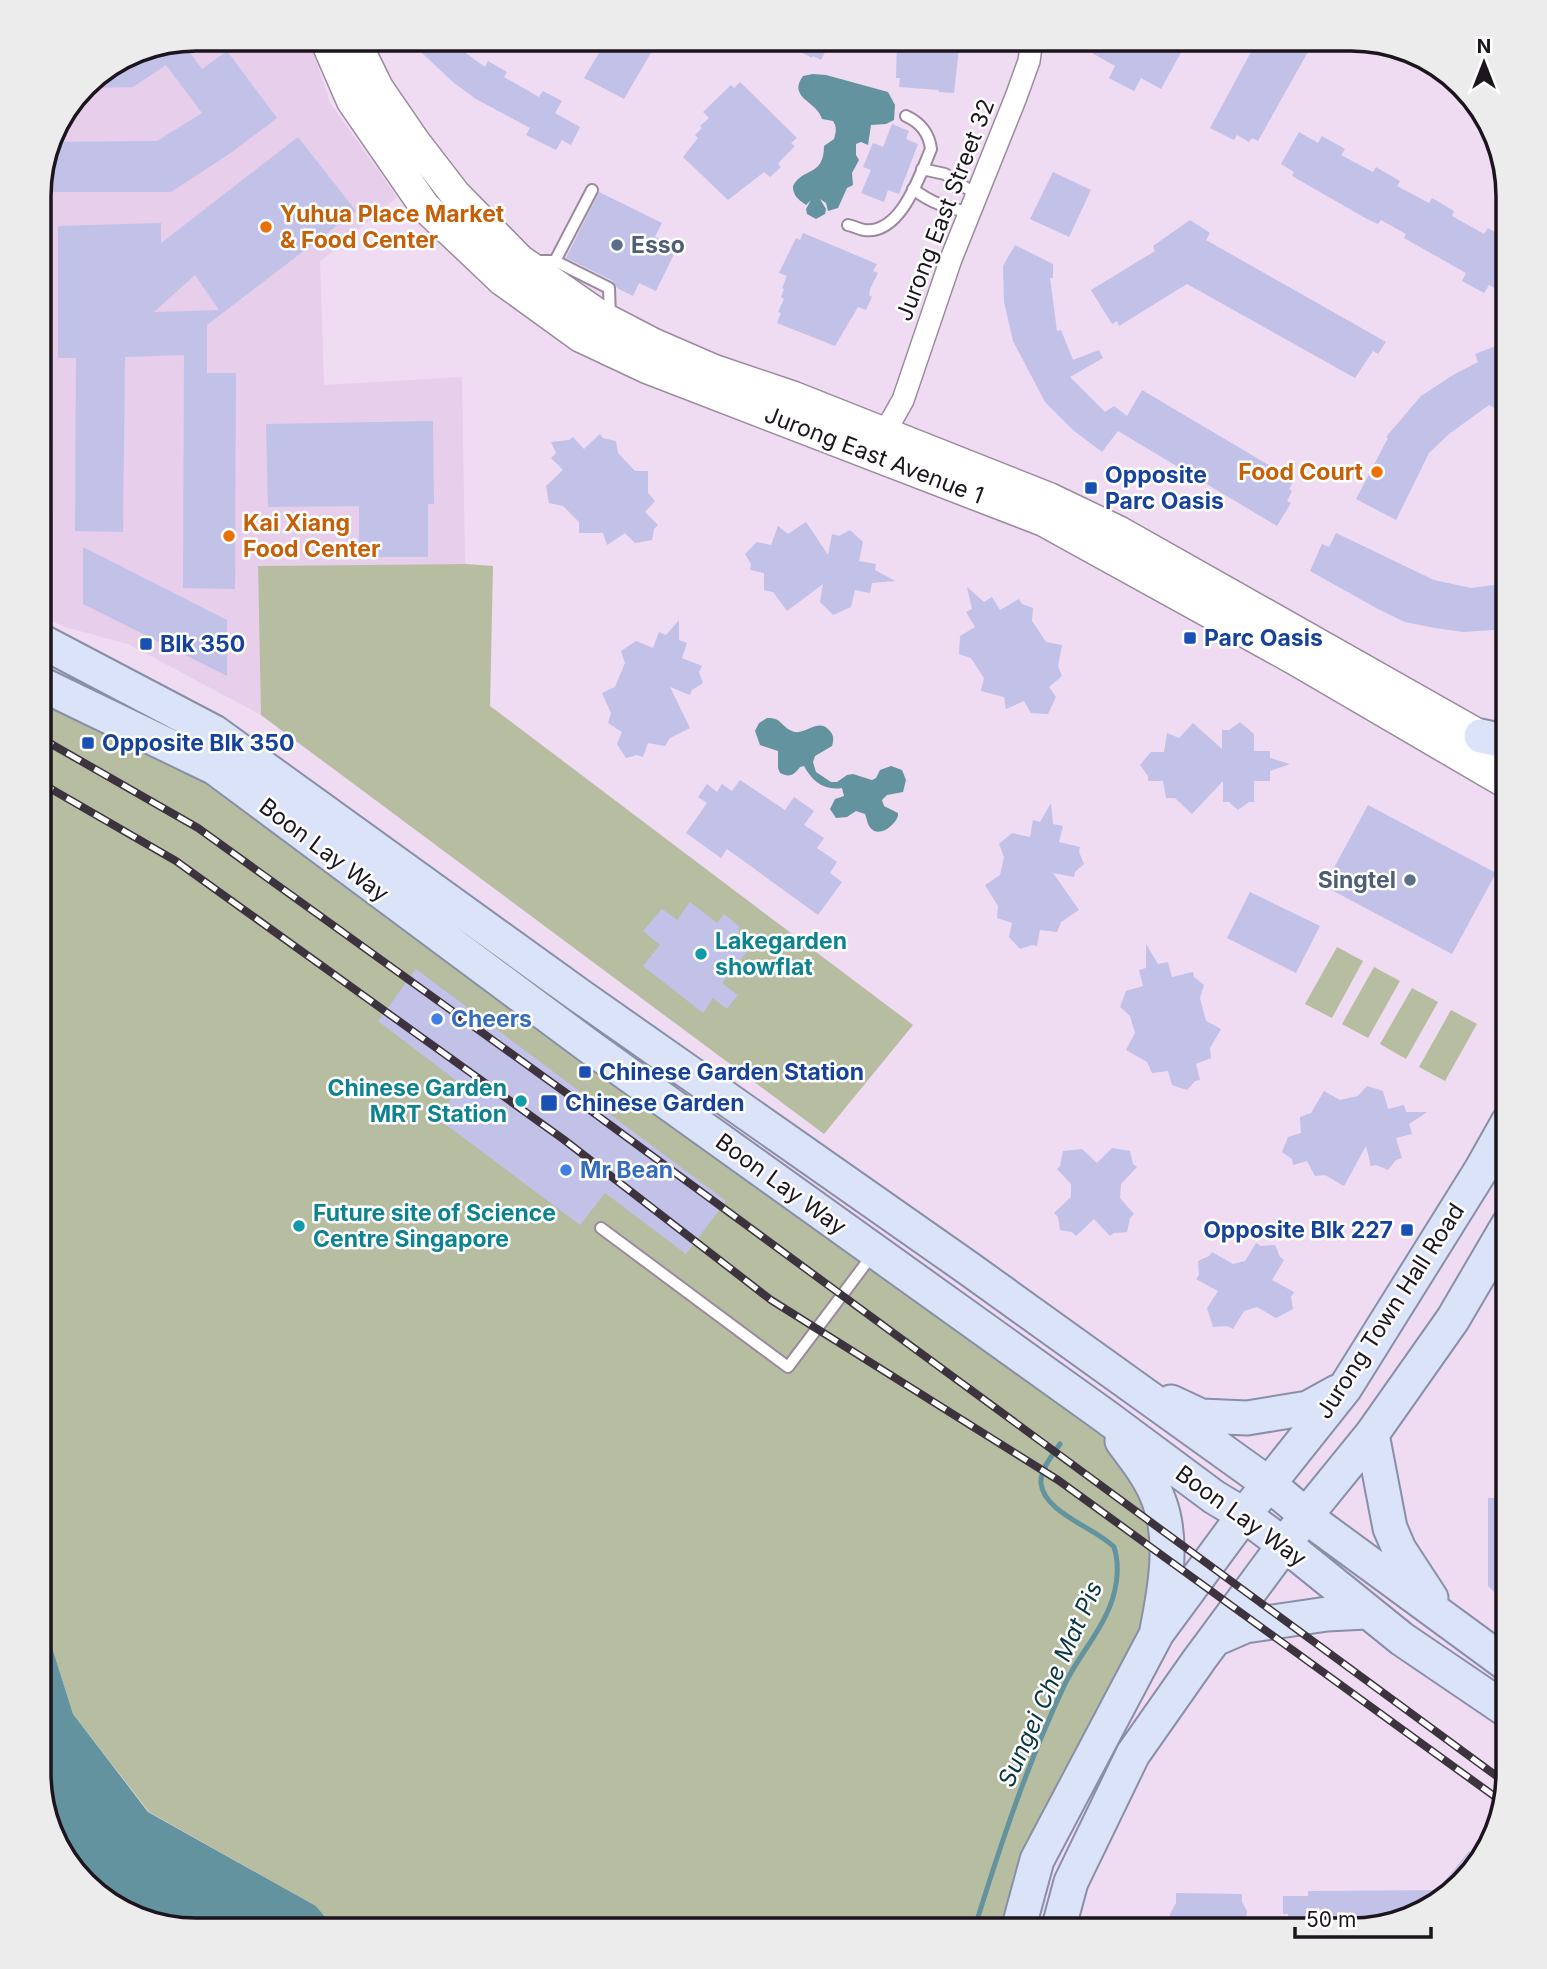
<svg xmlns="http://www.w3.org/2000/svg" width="1547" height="1969" font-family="Inter,sans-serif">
<rect width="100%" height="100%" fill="#efdbf2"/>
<path fill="#e7ceea" d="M195,39H309L330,103L397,197L320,262L324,385L462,377L465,564L258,566L261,715L128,644L65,627L39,615V185L54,126L92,78L136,50Z"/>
<path fill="#b6bda0" d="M465,564L493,566L490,706L913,1025L824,1134L261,715L258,566Z
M39,683L215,768L1105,1416L1149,1478L1162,1605L1018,1930H336L316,1906L149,1812L73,1714L39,1606Z
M1337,947L1363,961L1332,1018L1305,1004Z
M1374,967L1400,981L1368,1038L1342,1024Z
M1412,988L1438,1002L1406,1059L1380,1044Z
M1451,1010L1477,1024L1445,1081L1419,1067Z"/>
<path fill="#63939e" d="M813,74L826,75L888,92L895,105L894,120L886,124L871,125L868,145L861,142L856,144V155L859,160L852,173L853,185L847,188L838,208L828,211L826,203L820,199L826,209L825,214L816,219L807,214L806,209L811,200L806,205C798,199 793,196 793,186C803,167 824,177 824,146L834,139C836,132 837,127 833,121L822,119C817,101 787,98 803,76Z
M767,718C783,718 780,726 792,731C804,737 818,717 829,730C834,735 834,739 832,746L815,756L813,762L816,772L831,782H837L847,775L853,774L872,780L876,778L880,770L891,766L902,770L906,780L903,792L887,795L882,800L884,806L898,813V816C895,825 878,840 869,826C867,823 867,818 865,814L856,811L847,817L836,818L830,809L835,799L844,796L842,788C824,791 812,781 804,766L800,767C794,775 790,778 780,773L778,768V751L760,745L755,731L759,723Z
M39,1606L73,1714L148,1812L316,1906L336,1930H195L117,1910L83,1877L56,1831L39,1774Z"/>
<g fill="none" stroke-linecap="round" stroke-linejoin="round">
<path stroke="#63939e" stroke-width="5" d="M974,1930C1000,1846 1027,1764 1065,1684C1076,1660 1095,1639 1106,1615C1116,1595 1121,1569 1114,1547C1094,1527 1044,1513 1041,1483C1040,1470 1053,1454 1060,1444"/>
</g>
<path fill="#c2c1e8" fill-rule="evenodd" d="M413,39H453L463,51L485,67L488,61L507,72L504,77L539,97L543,91L562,101L555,113L580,127L571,145L562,140L556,150L526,135L530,128L476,99L454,83L422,53Z
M629,39H659L624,99L584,78L605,43L611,47L613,43L623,49Z
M776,39H832L821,60L813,56L812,58Z
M897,39H960L954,93L939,92V90L899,87L900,78H896Z
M1100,39H1168L1184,47L1161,89L1141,78L1134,91L1109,78L1115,66L1092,53Z
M1258,39H1321L1309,50L1258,141L1252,138L1249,142L1237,135L1234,140L1210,128Z
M182,41L202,69L227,51L277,118L232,152L171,192H39L50,142L157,141L202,113L166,65L133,87L84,88L92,78L136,50Z
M740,82L797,138L791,143L795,146L782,159L778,164L781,167L770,177L764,172L728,200L683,157L698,138L695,135L702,128L700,126L709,118L703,112L731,85L734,88Z
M892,124L909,131L906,139L918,144L899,194L888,190L884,202L861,193L871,170L863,167L873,143L883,147Z
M1299,132L1318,143L1322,136L1345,149L1341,155L1373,172L1376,167L1400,181L1397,186L1429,203L1432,198L1454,211L1452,216L1484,234L1488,228L1508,240V296L1489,285L1484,293L1462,281L1466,273L1404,238L1406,234L1381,220L1378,224L1367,219L1292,176L1294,172L1281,164Z
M298,137L356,211L207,325V373H236L235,589L183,588L184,355L125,357L123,532L75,531L76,358H58V226L161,223V243ZM195,275L219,310L154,312Z
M1053,172L1091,190L1069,237L1030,219Z
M599,192L662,223L655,237L677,248L656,291L639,283L633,296L617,288L613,281L566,258Z
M1190,220L1210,233L1206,240L1386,342L1378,354L1373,351L1355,378L1187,284L1119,326L1117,321L1112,324L1091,290L1155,251L1153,246Z
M803,233L877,264L873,271L878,273L870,289L869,295L872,297L866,310L858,307L835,346L777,323L781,313L778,312L784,299L781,297L784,289L782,288L787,276L779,273L796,238L800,240Z
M1015,245L1053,264V278H1050L1057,331L1061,330L1073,360L1099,350L1103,358L1070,377L1105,412L1114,406L1127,416L1142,390L1294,480L1289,489L1292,491L1287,501L1291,503L1277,526L1118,431L1102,452L1073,430L1045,402L1013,341L1004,302L1003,266Z
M1501,344L1508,348V415L1489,405L1449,434L1429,453L1396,520L1356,499L1388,438L1386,437L1421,396L1453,375L1478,362L1475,354Z
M433,421L434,504H428V557H359V506L268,507L266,424Z
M600,434L603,438L616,441L618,453L635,471H648V493L655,501L645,512L658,525L654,529L652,540L635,543L625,533L607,545L603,533H579V522L563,506L549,503L546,486L563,470L551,458L556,453L551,442L569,440L573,437L584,449Z
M806,522L828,555L832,534L839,536L850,530L863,542L859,561L876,564L875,570L895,581L872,583L870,593L855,590L851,607L833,615L820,602L823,584L787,611L773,592L764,590V573L750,570L751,564L745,554L757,542L771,545L778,526L788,534Z
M1336,533L1434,580L1471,588L1508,583V629L1463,632L1435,628L1405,622L1378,609L1310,571L1322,544L1329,547Z
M83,547L227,620V676L83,604Z
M967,587L984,602L992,597L1000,610L1019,599L1022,604L1033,608L1032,621L1046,642L1062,645L1058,666L1062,676L1049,687L1056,697L1048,714L1031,713L1024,701L1006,709L1004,697L981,691L984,678L971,658L959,654L960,636L975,627L966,612L972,609Z
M679,620V640L687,643L682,658L702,666L699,672L703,683L692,690L690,695L670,687L690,728L670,738L665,746L648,743L643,757L637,755L626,758L617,744L622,732L608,723L611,713L602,693L615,687L625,663L621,651L636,641L653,648L659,632L666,635Z
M1240,722L1254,734V751H1270V758L1290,764L1270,771V781H1254V802H1249L1238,810L1229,802H1223V781L1192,814L1175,798H1166L1163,781H1148V776L1140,765L1151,752H1164L1167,733L1179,738L1193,723L1222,749V730H1229Z
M740,780L785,810L794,797L814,811L804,825L824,838L817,848L837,862L830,873L842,882L818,915L727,849L721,858L686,833L707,803L698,797L707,784L717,792L722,784L732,791Z
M1051,803L1053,824L1063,826L1059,842L1080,847L1079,852L1084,864L1075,872L1074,877L1053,873L1079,910L1061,922L1057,932L1040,930L1037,946L1032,945L1020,949L1009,937L1012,923L997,918L998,906L985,885L1000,875L1004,857L999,844L1012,833L1030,837L1033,820L1040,822Z
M1368,805L1496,873L1452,954L1324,886Z
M1250,892L1320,926L1296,973L1227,938Z
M690,902L717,923L724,914L739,926V934L749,941L743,948L747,952L722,983L738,995L727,1009L713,998L703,1013L643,966L660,945L643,931L662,909L677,920Z
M1146,944L1158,964L1168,962L1172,977L1193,972L1194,977L1204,985L1200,998L1206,1021L1221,1029L1210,1048L1211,1058L1196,1064L1200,1080L1195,1081L1187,1090L1172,1085L1168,1071L1152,1073L1147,1062L1126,1050L1135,1033L1130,1016L1120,1007L1126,991L1143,986L1139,970L1146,968Z
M416,969L726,1201L686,1254L605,1193L580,1225L437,1118L462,1085L378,1021Z
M1367,1086L1383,1091L1388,1109L1404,1105L1406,1112H1427L1409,1124L1412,1134L1396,1138L1402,1158L1396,1160L1388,1170L1376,1165L1371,1166L1366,1146L1344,1186L1325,1175L1315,1176L1307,1161L1293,1165L1292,1159L1282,1152L1288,1137L1301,1133L1300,1117L1311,1113L1324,1091L1340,1100L1358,1096Z
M1112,1148L1130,1151L1133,1164L1137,1167L1121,1184L1120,1198L1134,1214L1130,1218L1127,1232L1114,1233L1110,1236L1094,1219L1076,1236L1072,1232L1060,1230L1058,1217L1054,1213L1071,1197V1184L1057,1169L1060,1166L1063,1151L1082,1149L1097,1163Z
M1256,1243L1261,1246L1275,1245L1280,1257L1284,1260L1272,1280L1294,1292L1291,1297L1293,1309L1276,1318L1257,1307L1244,1311L1233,1329L1227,1326L1213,1327L1207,1308L1218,1291L1196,1279L1199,1275L1198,1261L1209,1256L1212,1252L1233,1264L1245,1261Z
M1488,1498H1505V1507H1508V1606L1488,1586Z
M1469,1851L1480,1860L1438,1904L1352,1930H1294V1926H1288V1914H1283V1896H1308V1891L1446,1890L1441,1886Z
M1176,1893L1242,1894V1902L1247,1911L1246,1920L1241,1925H1223V1930H1195V1925H1171L1170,1914L1176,1903Z"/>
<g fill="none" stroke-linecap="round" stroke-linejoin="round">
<defs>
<path id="lane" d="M922,169L945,174L977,195
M913,189C931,203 947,208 969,212
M848,225C853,226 859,229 864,230C901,235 920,175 931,149C929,133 921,123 906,116
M536,261H555L609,288L610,318
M555,261L592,190
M601,1228L788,1367L873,1254"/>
<path id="street" d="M881,446L885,432L903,400L951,259L1016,97L1029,61L1032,39"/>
<path id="secondary" d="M325,39L352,101L425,207L502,280L581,337L647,368L1044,521L1294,659L1508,784
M354,39L378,88L415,142L455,194L520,260L602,317L654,344L714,370L794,397L1049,498L1120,532L1502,748"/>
<path id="primary" d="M39,640L214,732L580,996L968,1268L1269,1484L1320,1527L1508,1665
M39,683L215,768L590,1047L1105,1416L1214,1497L1244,1515L1298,1555L1402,1639L1508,1711
M1481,736L1508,742
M1171,1402L1201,1416L1247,1418L1308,1408L1337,1392
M1372,1434L1390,1528L1399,1549L1431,1598
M1122,1441C1136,1460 1151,1478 1159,1501C1174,1540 1165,1590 1157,1630
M1215,1639L1245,1626L1327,1614L1366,1612
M1018,1930L1037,1860L1157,1633L1244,1515L1345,1388L1481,1170L1508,1122
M1058,1930L1071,1882L1133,1754L1199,1660L1307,1514L1372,1434L1453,1319L1508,1225"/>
</defs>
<use href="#lane" stroke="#9b899e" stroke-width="14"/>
<use href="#street" stroke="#9b899e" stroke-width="24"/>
<use href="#secondary" stroke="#9b899e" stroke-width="33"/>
<use href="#primary" stroke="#888fa7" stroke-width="37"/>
<use href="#lane" stroke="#fff" stroke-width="10"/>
<use href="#street" stroke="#fff" stroke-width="21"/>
<use href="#secondary" stroke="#fff" stroke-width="30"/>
<use href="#primary" stroke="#dae3f7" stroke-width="33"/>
<defs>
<path id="rail" d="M39,737L198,828L587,1108L1506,1783
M39,782L176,861L563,1139L771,1300L1058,1480L1501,1801"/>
</defs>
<use href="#rail" stroke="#3c333e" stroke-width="8"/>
<use href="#rail" stroke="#fff" stroke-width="5" stroke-dasharray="16" stroke-linecap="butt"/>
</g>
<g fill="#e8710a" stroke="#fff" stroke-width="2.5">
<circle cx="266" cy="227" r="7"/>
<circle cx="1377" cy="472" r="7"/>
<circle cx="229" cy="536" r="7"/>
</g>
<g fill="#5c6f8a" stroke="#fff" stroke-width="2.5">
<circle cx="617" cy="245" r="7"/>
<circle cx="1410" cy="880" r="7"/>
</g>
<g fill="#1a4fb4" stroke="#fff" stroke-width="2.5">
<rect x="1084" y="481" width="14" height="14" rx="3.5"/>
<rect x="1183" y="631" width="14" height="14" rx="3.5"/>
<rect x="139" y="637" width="14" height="14" rx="3.5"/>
<rect x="81" y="736" width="14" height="14" rx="3.5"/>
<rect x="578" y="1065" width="14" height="14" rx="3.5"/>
<rect x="540" y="1094" width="18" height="18" rx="3.5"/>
<rect x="1400" y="1223" width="14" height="14" rx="3.5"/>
</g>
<g fill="#0f9aa8" stroke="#fff" stroke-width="2.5">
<circle cx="701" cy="954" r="7"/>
<circle cx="521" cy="1101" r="7"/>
<circle cx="299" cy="1226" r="7"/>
</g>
<g fill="#3f7fe0" stroke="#fff" stroke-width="2.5">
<circle cx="437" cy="1019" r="7"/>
<circle cx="566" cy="1170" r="7"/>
</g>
<g text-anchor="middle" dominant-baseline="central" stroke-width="5" stroke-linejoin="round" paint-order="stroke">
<g font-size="23" fill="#1c151d" stroke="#fff">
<text transform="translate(945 210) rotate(-69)">Jurong East Street 32</text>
<text transform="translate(874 455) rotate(21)">Jurong East Avenue 1</text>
<text transform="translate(324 850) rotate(37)">Boon Lay Way</text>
<text transform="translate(781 1184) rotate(36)">Boon Lay Way</text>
<text transform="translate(1390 1311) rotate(-57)">Jurong Town Hall Road</text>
<text transform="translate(1241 1516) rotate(36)">Boon Lay Way</text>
</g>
<g font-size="23" font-weight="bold" fill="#c56008" stroke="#fff" text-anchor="start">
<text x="280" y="214">Yuhua Place Market<tspan x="280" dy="26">&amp; Food Center</tspan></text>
<text x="1363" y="472" text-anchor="end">Food Court</text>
<text x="243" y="523">Kai Xiang<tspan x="243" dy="26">Food Center</tspan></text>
</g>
<g font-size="23" font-weight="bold" fill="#4e5e75" stroke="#fff" text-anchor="start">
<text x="631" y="245">Esso</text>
<text x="1396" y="880" text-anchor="end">Singtel</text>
</g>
<g font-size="23" font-weight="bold" fill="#164399" stroke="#fff" text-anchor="start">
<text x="1105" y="475">Opposite<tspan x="1105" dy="26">Parc Oasis</tspan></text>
<text x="1204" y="638">Parc Oasis</text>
<text x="160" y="644">Blk 350</text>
<text x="102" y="743">Opposite Blk 350</text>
<text x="599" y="1072">Chinese Garden Station</text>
<text x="565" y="1103">Chinese Garden</text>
<text x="1393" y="1230" text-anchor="end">Opposite Blk 227</text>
</g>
<g font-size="23" font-weight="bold" fill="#0d838f" stroke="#fff" text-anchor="start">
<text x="715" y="941">Lakegarden<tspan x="715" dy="26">showflat</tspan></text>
<text x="507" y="1088" text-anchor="end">Chinese Garden<tspan x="507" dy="26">MRT Station</tspan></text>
<text x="313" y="1213">Future site of Science<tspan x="313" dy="26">Centre Singapore</tspan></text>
</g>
<g font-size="23" font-weight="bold" fill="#366cbe" stroke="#fff" text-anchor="start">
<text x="451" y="1019">Cheers</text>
<text x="580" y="1170">Mr Bean</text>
</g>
<g font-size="24" font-style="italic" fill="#073740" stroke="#fff">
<text transform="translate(1050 1684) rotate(-66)">Sungei Che Mat Pis</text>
</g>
</g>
<path d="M0 0H1547V1969H0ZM196 51H1351A145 145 0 0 1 1496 196V1773A145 145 0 0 1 1351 1918H196A145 145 0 0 1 51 1773V196A145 145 0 0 1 196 51Z" fill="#edeced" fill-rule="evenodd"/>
<path fill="none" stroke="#1c151d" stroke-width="3.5" d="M196 51H1351A145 145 0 0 1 1496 196V1773A145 145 0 0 1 1351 1918H196A145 145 0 0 1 51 1773V196A145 145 0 0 1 196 51Z"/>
<g transform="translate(1484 63)" stroke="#ffffff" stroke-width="5" paint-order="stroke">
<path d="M0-5L12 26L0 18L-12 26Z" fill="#1c151d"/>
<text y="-10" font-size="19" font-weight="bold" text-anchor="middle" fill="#1c151d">N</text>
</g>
<path d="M1295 1927v10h136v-10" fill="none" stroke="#1c151d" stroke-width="3.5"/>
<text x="1306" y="1927" font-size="21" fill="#1c151d" stroke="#ffffff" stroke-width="5" paint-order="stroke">50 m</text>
</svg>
